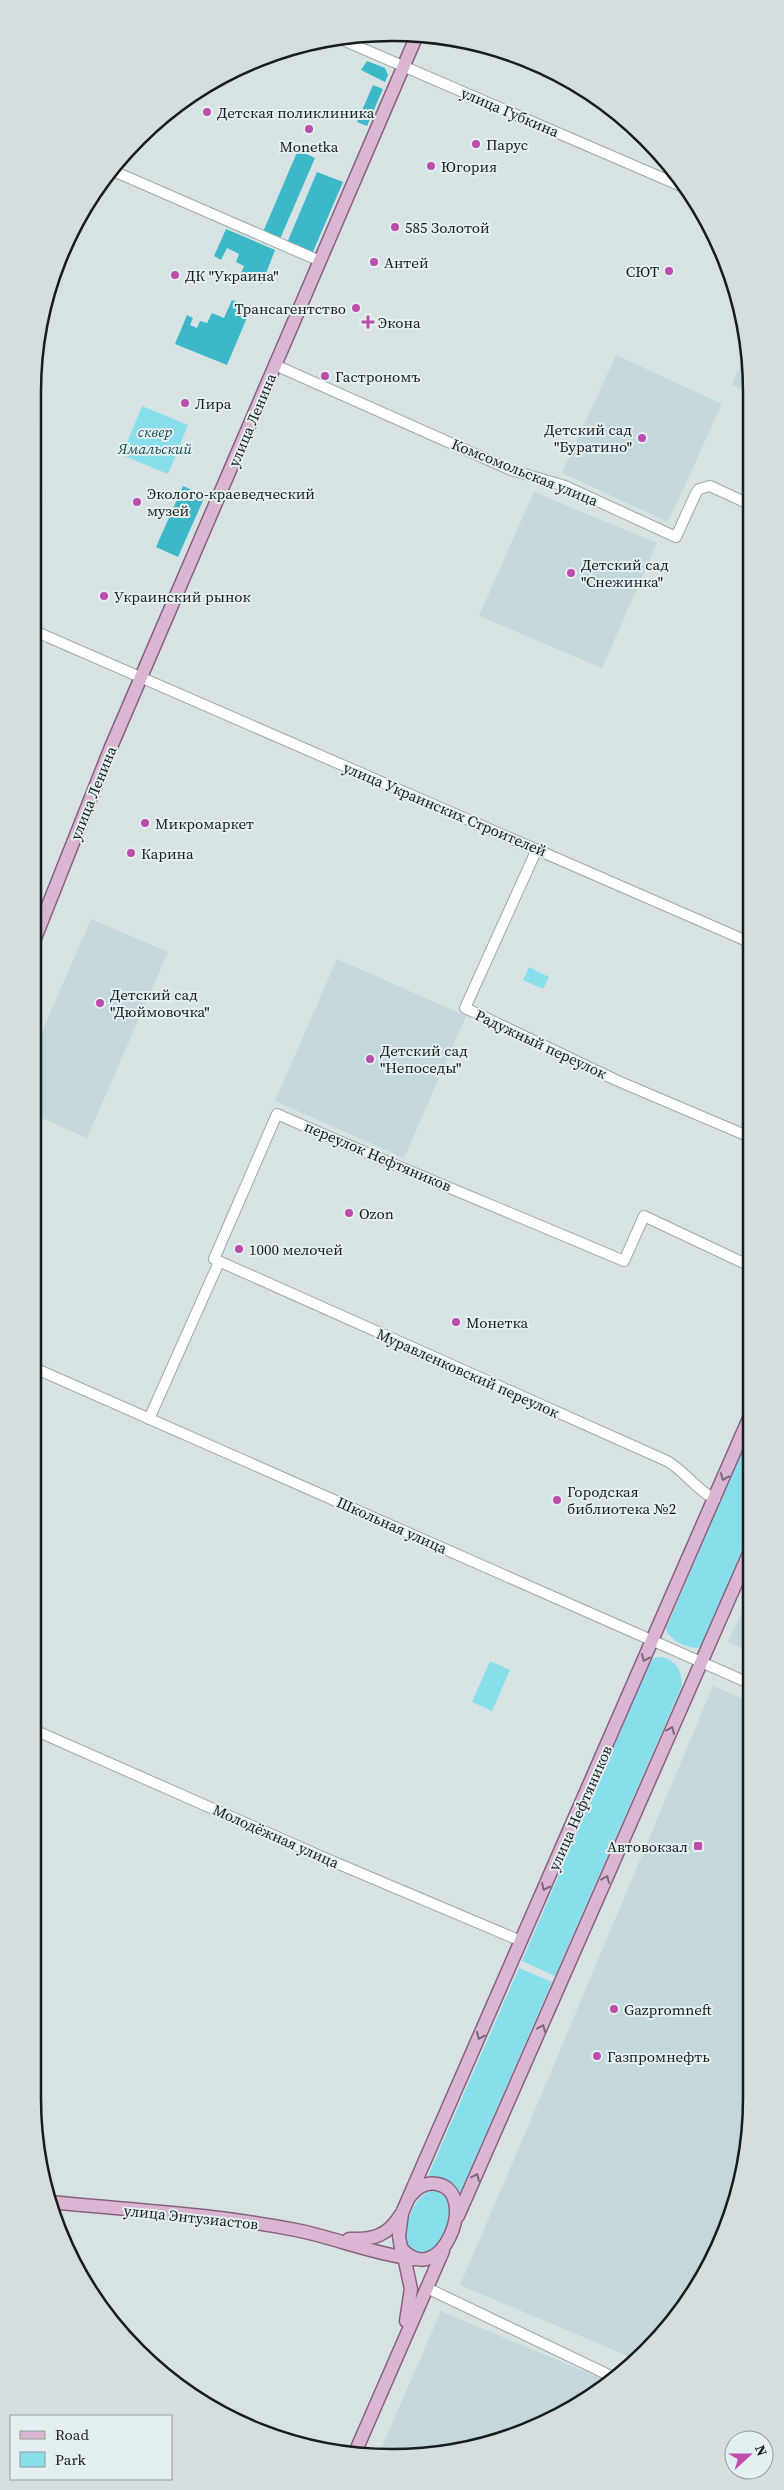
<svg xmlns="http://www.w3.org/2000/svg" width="784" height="2490" font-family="'Source Serif 4',serif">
<rect width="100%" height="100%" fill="#d7e2e3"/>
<path fill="#c4d8db" d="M748,345V392L732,385Z
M616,355L722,404L668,522L562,473Z
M534,492L657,543L602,668L479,616Z
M91,919L168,952L87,1138L33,1114L32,1055Z
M337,959L466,1016L404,1158L275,1101Z
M751,1592V1652L728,1642Z
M713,1686L751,1702V2098L745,2168L724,2235L691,2297L646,2352L637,2360L460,2285L527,2129Z
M441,2311L609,2382L592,2397L485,2445L416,2457L378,2456Z"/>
<path fill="#88dfeb" d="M142,406L188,425L168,474L122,455Z
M529,967L549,977L543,989L523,980Z
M750,1432V1534L701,1645L698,1648C688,1648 668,1640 666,1629Z
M656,1657C674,1657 682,1668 682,1686L555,1976L522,1961L651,1660Z
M490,1661L510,1670L492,1711L472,1702Z
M519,1968L552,1982L460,2193C453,2181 441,2175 427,2178Z
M433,2190L448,2198L453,2213L440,2243L424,2255C420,2253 413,2252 410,2249C396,2236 415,2193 433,2190Z"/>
<path fill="#3cb8c8" d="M367,61L385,68L388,75L385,82L361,70Z
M373,85L383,89L367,126L357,122Z
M298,150L315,158L280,239L263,232Z
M317,172L343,182L312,254L287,243Z
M226,229L275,250L262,284L240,275L244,266L236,262L239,254L227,248L221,260L214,256Z
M232,300L251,308L227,365L175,344L187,315L193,318L190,325L197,328L200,321L207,323L212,313L224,318Z
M183,486L205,496L178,557L156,547Z"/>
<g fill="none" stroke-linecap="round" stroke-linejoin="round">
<defs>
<path id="minor" d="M338,38L681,186
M111,170L320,261
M275,365L511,470L565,486L676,537L696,493L699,489L710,486L749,504
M32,630L749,942
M537,849L465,1008L618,1081L750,1137
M32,1367L751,1684
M149,1419L219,1262
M715,1499C696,1490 685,1471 667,1461L214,1259L277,1114C392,1165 509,1212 624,1261L644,1216L750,1266
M32,1729L327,1859L521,1941
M427,2288L615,2378"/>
<path id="major" d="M32,946L111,747L417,35
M408,2199C415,2190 424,2181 437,2184C481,2192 440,2293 401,2248L399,2236L402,2213L750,1416
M50,2202C131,2210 215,2214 296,2230C336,2238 373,2254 414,2259
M458,2216L751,1549
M349,2239C373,2240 388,2236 401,2214
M403,2252L411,2289L406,2321
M354,2455L443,2251"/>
</defs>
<use href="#minor" stroke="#9fa9ab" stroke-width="12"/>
<use href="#major" stroke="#876180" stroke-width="15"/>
<use href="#minor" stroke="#fff" stroke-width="10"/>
<use href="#major" stroke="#dbb6d3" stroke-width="12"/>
</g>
<defs><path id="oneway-chevron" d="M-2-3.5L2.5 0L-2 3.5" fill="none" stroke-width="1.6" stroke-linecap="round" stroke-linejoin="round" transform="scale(1.25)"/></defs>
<g stroke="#7a6978">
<use href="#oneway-chevron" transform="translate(724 1477) rotate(113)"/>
<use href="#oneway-chevron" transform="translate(645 1658) rotate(114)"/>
<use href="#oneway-chevron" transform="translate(671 1730) rotate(-67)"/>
<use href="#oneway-chevron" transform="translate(606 1879) rotate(-67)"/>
<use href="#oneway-chevron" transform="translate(545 1887) rotate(114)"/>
<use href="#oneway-chevron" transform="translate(542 2028) rotate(-67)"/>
<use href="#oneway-chevron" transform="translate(480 2036) rotate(114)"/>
<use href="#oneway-chevron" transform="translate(476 2177) rotate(-65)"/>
</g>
<g fill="#bd4dab" stroke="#e4eff1" stroke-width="2">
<circle cx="207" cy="112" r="5"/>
<circle cx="309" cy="129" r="5"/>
<circle cx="476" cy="144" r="5"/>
<circle cx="431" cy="166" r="5"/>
<circle cx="395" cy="227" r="5"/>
<circle cx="374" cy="262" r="5"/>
<circle cx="669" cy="271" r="5"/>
<circle cx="175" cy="275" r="5"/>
<circle cx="356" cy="308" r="5"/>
<path d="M365.5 314.5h5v5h5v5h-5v5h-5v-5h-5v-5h5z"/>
<circle cx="325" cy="376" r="5"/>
<circle cx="185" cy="403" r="5"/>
<circle cx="642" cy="438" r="5"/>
<circle cx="137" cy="502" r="5"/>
<circle cx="571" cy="573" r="5"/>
<circle cx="104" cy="596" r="5"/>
<circle cx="145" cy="823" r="5"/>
<circle cx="131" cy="853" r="5"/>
<circle cx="100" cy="1003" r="5"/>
<circle cx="370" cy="1059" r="5"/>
<circle cx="349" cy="1213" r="5"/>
<circle cx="239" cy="1249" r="5"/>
<circle cx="456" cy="1322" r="5"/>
<circle cx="557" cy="1500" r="5"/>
<rect x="693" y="1841" width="10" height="10" rx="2.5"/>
<circle cx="614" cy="2009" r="5"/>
<circle cx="597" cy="2056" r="5"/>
</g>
<g text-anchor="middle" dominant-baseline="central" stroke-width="4" stroke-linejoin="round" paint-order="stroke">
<g font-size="15" fill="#181c1c" stroke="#e4eff1" text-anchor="start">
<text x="217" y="112">Детская поликлиника</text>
<text x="486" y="144">Парус</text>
<text x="309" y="146" text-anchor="middle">Monetka</text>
<text x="441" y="166">Югория</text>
<text x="405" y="227">585 Золотой</text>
<text x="384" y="262">Антей</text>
<text x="659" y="271" text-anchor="end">СЮТ</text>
<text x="185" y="275">ДК "Украина"</text>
<text x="346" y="308" text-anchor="end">Трансагентство</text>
<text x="378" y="322">Экона</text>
<text x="335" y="376">Гастрономъ</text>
<text x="195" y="403">Лира</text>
<text x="632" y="429" text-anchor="end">Детский сад<tspan x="632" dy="17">"Буратино"</tspan></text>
<text x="147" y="493">Эколого-краеведческий<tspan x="147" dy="17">музей</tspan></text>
<text x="581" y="564">Детский сад<tspan x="581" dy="17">"Снежинка"</tspan></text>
<text x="114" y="596">Украинский рынок</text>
<text x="155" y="823">Микромаркет</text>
<text x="141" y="853">Карина</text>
<text x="110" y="994">Детский сад<tspan x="110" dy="17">"Дюймовочка"</tspan></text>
<text x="380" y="1050">Детский сад<tspan x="380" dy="17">"Непоседы"</tspan></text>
<text x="359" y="1213">Ozon</text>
<text x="249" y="1249">1000 мелочей</text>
<text x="466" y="1322">Монетка</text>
<text x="567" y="1491">Городская<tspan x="567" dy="17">библиотека №2</tspan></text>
<text x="688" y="1846" text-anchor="end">Автовокзал</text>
<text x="624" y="2009">Gazpromneft</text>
<text x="607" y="2056">Газпромнефть</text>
</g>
<g font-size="15" fill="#181c1c" stroke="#e4eff1">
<text transform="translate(510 112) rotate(23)">улица Губкина</text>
<text transform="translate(252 420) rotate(-67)">улица Ленина</text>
<text transform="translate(525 472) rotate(22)">Комсомольская улица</text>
<text transform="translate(93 793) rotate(-68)">улица Ленина</text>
<text transform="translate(445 809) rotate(23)">улица Украинских Строителей</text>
<text transform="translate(541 1044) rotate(25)">Радужный переулок</text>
<text transform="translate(378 1156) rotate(23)">переулок Нефтяников</text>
<text transform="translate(468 1373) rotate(24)">Муравленковский переулок</text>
<text transform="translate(392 1525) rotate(24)">Школьная улица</text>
<text transform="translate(580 1808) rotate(-66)">улица Нефтяников</text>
<text transform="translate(276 1836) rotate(24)">Молодёжная улица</text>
<text transform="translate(191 2217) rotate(6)">улица Энтузиастов</text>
</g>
<g font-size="15" font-style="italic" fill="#1b4f56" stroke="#e4eff1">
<text x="155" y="431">сквер<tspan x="155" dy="17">Ямальский</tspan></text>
</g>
</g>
<path d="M0 0H784V2490H0ZM392 41H392A351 351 0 0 1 743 392V2098A351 351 0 0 1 392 2449H392A351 351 0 0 1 41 2098V392A351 351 0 0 1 392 41Z" fill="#d4dee0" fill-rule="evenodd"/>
<path fill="none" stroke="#181c1c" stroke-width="2.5" d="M392 41H392A351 351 0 0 1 743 392V2098A351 351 0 0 1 392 2449H392A351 351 0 0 1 41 2098V392A351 351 0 0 1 392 41Z"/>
<rect x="10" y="2415" width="162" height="65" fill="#e4eff1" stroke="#929b9c"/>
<rect x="20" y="2431" width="25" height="8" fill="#dbb6d3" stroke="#929b9c"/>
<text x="55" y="2440" font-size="15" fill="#181c1c">Road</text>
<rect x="20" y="2452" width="25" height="15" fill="#88dfeb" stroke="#929b9c"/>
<text x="55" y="2465" font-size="15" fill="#181c1c">Park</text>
<g transform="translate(749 2455) rotate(69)"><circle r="24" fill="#e4eff1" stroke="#929b9c"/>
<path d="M0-4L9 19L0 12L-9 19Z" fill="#bd4dab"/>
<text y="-8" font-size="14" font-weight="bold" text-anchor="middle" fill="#181c1c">N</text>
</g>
</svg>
